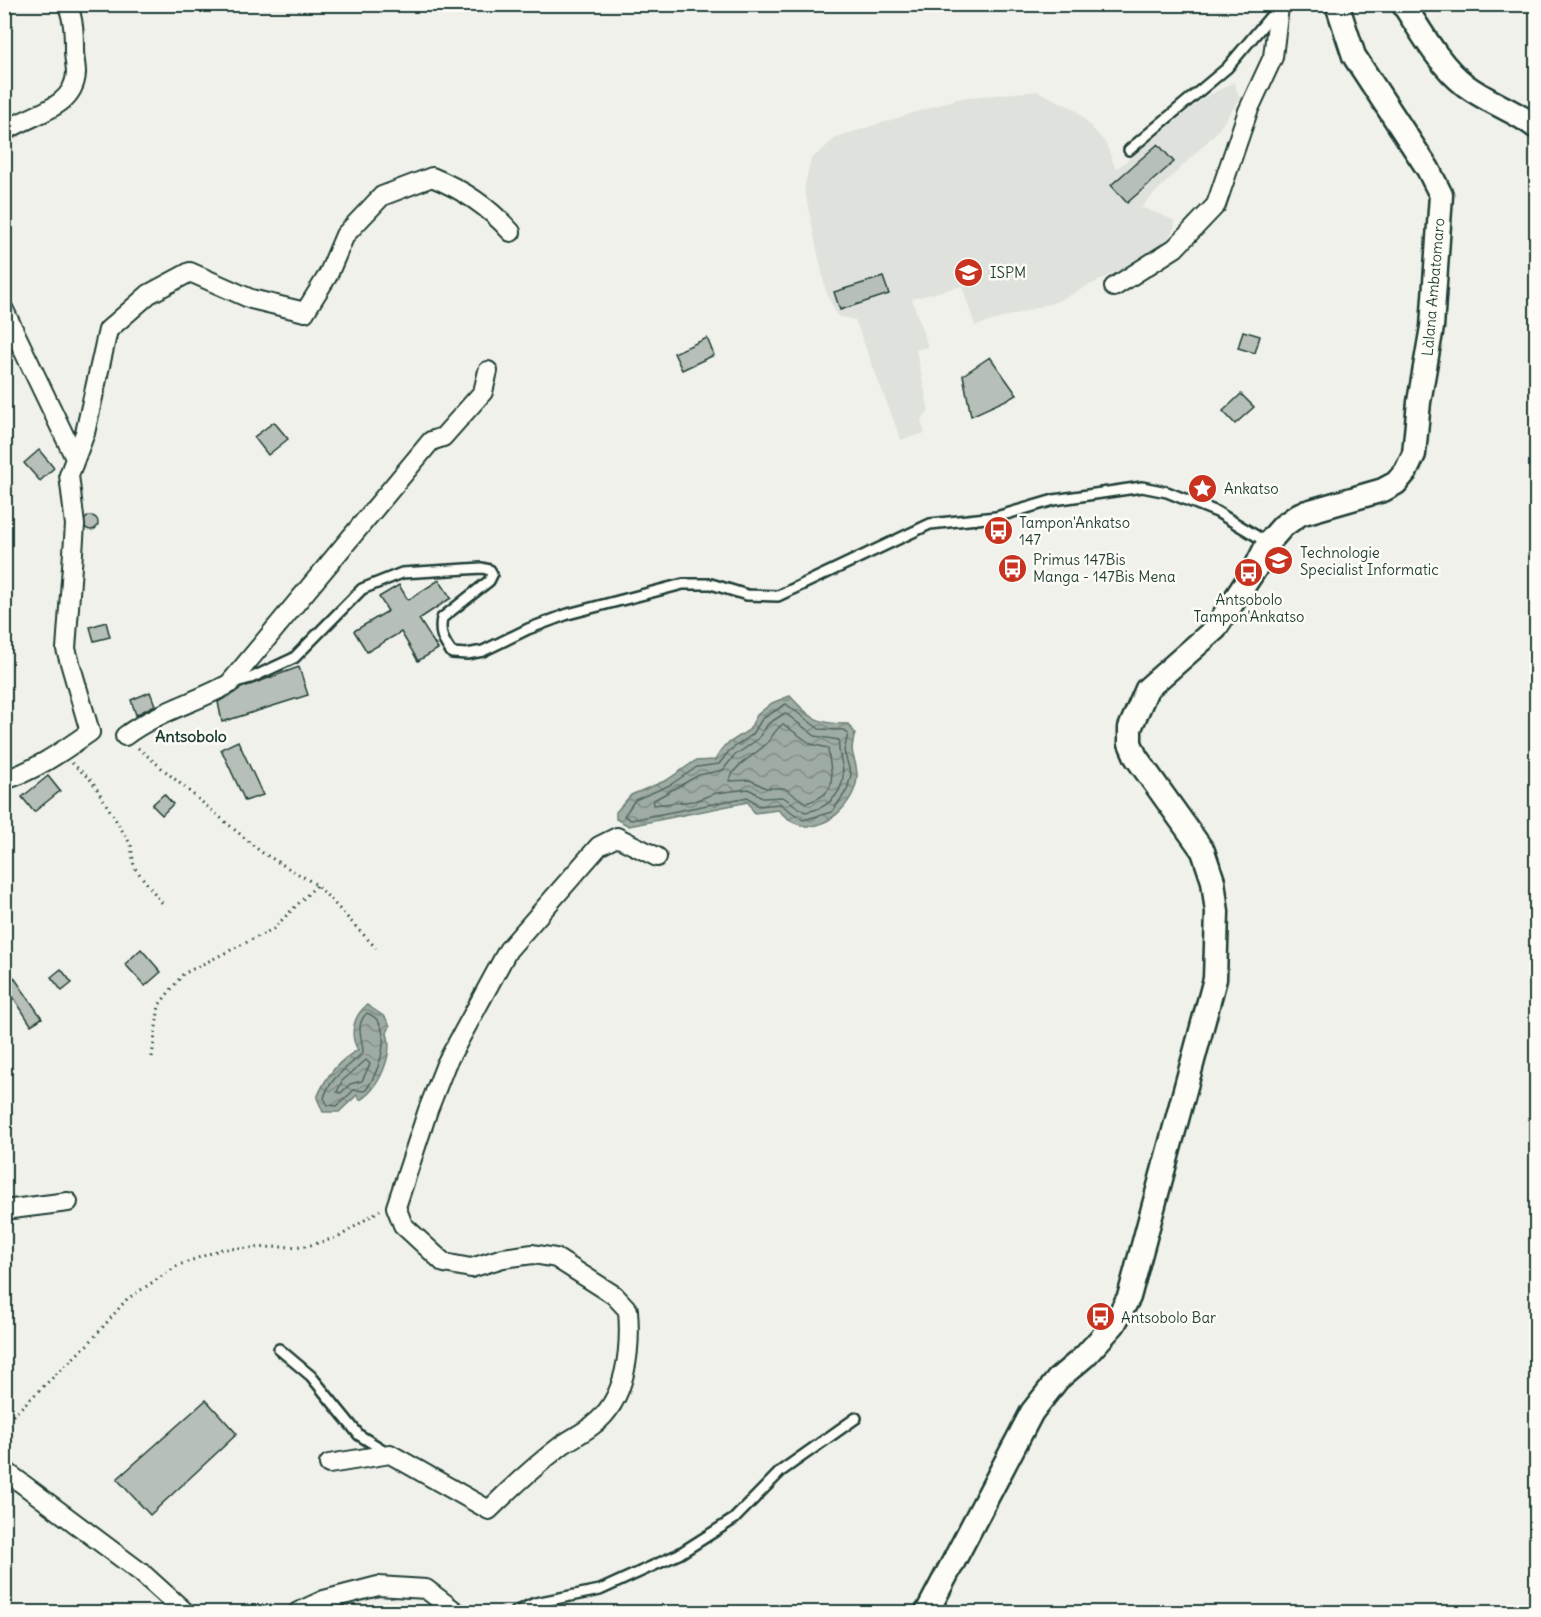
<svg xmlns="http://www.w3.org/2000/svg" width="1541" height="1617" font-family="Delius,sans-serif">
<defs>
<pattern id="water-waves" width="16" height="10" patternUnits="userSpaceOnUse" patternTransform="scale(1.5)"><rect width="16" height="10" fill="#9faca4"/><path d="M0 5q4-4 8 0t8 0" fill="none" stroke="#818d86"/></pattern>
</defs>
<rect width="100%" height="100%" fill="#f0f1eb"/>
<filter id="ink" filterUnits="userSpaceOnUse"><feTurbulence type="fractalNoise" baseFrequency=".0167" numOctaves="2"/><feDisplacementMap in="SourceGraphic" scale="12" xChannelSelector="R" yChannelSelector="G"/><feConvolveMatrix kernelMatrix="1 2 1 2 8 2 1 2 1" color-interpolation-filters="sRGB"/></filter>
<g filter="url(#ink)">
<path fill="#dfe2dc" d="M1234,82L1240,99L1216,133L1141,207L1174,220L1175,226L1168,239L1146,257L1056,302L975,326L962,286L912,299L928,347L916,350L929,410L921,420L925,433L901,440L855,320L837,316L826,292L804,188L811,159L837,137L960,98L1037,91L1075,109L1105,142L1116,169L1204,98Z"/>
<path fill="url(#water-waves)" stroke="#6c8077" stroke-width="1.5" d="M790,696C811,719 817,724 848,724L855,733C848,758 856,754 857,774C858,799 830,828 806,826C794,825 786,817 778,810L754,813L748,802L629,826L616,819V812L631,795L667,780L695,761L715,760L724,746L749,730L757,715L772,703Z
M367,1005L385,1017L390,1026L387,1033C394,1054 379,1089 360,1100L357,1095L339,1112H323L317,1098C325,1078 339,1060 358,1050C349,1035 353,1016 367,1005Z"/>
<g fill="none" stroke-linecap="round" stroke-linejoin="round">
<path stroke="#526961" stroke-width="1.5" d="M786,704L819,729L844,730L848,734L844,751L851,775L847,790L832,812L803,820L780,804L758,806L748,797L631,820L624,816L635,800L670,785L697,767L719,764L729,751L753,734L762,719Z
M785,713L815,736L839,740C837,754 844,764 843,776C842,797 823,810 805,812L783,797L763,798L749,789L716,793L694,801L653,805L654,800L699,775L723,770L734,756L758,739L768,724Z
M783,724L811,744L828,748C830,776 842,792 806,803L784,788H766L750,780L729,781C735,764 751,758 764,746C772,739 774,730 783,724Z
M367,1013C396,1024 380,1072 365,1091L354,1090L337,1106L328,1105L324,1098C331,1075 349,1068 363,1052C363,1039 354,1025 367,1013Z
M366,1060L370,1064L362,1081L350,1084L341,1093L337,1092L342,1081Z"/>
</g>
<path fill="#b6bfb8" stroke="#1f3d34" stroke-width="1.5" d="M1158,144L1174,162L1127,203L1111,185Z
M883,277L889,294L840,310L834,292Z
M1243,331L1260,336L1255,353L1238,348Z
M707,338L714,355L682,370L674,353Z
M990,357L1017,395L971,416L963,375Z
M1241,394L1254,407L1235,424L1223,411Z
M274,422L288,439L268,455L254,437Z
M39,450L54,468L40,481L24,463Z
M84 523a7 7 0 1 1 14 0a7 7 0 1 1-14 0Z
M439,580L451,598L419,619L438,649L418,661L401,632L367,652L354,631L388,611L379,597L399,585L408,600Z
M106,622L110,637L94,641L90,627Z
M299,667L308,695L222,722L218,702L241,688Z
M150,692L155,705L136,715L131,700Z
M238,741L263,795L245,801L221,749Z
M48,776L60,791L34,812L22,797Z
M164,794L173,804L162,815L152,805Z
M141,949L161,972L145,986L125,964Z
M4,963L42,1018L31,1025L14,998L4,1006Z
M61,969L72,983L62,991L51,977Z
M206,1400L237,1434L150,1515L117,1479Z"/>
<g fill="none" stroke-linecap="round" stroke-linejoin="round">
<defs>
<path id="service" d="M1129,150L1227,68L1275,11
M232,683L251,678L294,658L362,589L402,573L482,568L490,570L492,575L489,581L442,618C439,633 443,641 452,653L467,654L483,651L528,629L568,614L683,584H711L747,595L778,596L930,524L996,517L1054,500L1142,487L1167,492L1217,512L1268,543
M279,1349L311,1376L359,1435L388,1453
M515,1612L535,1603L600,1590L679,1554L734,1519L781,1471L856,1418"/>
<path id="minor" d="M4,132C29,114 74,110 76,73C76,66 74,58 74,50C74,35 74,19 67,4
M1114,287L1175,248L1216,205L1248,111L1273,57L1279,7
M4,310L75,458
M125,736C157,712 194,703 229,684L431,441L443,437L483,392L488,371
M4,780C35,771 64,750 90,732L66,649L75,525L69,475L85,433L108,330L149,294L190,272L251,299L305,312L328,275L345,235L382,196L432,177C463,190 488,206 511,232
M4,1210L68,1202
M329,1464L390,1454L489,1510C512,1487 536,1465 562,1445C572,1438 583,1433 593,1425C627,1400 631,1348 628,1310L614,1295L556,1258L533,1254L503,1258L471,1268L444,1263L403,1225L396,1207L428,1110L446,1064L508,950L599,846L617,837L657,857
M4,1470L143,1574L185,1612
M298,1612L324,1600L378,1586L426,1589L456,1612"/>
<path id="tertiary" d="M1403,4C1421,31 1439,65 1465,85C1487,102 1514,110 1536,127
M927,1612L1032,1412L1058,1379L1085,1356L1114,1324L1129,1297L1215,979L1217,912L1213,881L1203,851L1136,757L1130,743V728L1147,689L1215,629L1255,569L1268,543L1283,526L1300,514L1383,490L1396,483L1406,471L1414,454L1419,402L1432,327L1441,195L1428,169L1354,56L1337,4"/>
</defs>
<use href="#service" stroke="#1f3d34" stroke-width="14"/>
<use href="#minor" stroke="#1f3d34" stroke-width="22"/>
<use href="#tertiary" stroke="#1f3d34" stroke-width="27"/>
<path stroke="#1f3d34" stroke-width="3" stroke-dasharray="1.5 4.5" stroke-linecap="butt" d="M138,748L261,852L317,885L376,948
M72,763L92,781L131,845L134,867L163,904
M152,1057L159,1005L183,974L273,929L317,885
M4,1424L90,1342L127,1299L179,1265L222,1249L307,1246L339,1237L380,1210"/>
<use href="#service" stroke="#fdfcf7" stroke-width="9"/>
<use href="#minor" stroke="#fdfcf7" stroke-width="18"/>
<use href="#tertiary" stroke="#fdfcf7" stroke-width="22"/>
</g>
</g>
<defs>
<symbol id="university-disc" viewBox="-11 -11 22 22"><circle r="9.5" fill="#c8321e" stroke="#fdfcf7"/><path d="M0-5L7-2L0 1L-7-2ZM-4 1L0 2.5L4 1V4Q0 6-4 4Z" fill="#fff"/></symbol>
<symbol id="sight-disc" viewBox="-11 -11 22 22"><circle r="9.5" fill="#c8321e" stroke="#fdfcf7"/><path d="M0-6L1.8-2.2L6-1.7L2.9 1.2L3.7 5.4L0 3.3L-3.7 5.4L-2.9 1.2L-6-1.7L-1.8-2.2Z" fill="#fff"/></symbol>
<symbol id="bus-disc" viewBox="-11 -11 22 22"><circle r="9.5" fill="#c8321e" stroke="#fdfcf7"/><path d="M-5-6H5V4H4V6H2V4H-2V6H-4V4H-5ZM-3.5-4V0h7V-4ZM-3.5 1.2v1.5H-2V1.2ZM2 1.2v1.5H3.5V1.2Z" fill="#fff"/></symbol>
</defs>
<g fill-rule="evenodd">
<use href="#university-disc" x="952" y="256" width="33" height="33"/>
<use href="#sight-disc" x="1186" y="472" width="33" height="33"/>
<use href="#bus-disc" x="982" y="514" width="33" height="33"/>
<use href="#university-disc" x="1262" y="544" width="33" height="33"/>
<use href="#bus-disc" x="996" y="552" width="33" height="33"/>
<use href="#bus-disc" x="1232" y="556" width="33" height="33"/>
<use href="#bus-disc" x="1084" y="1300" width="33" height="33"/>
</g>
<g text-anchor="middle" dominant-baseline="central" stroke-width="5" stroke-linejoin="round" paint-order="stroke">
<g font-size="15" fill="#1f3d34" stroke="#fdfcf7" text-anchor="start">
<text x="990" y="272">ISPM</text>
<text x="1224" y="488">Ankatso</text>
<text x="1019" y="522">Tampon'Ankatso<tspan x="1019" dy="17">147</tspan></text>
<text x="1300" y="552">Technologie<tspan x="1300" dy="17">Specialist Informatic</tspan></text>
<text x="1033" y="559">Primus 147Bis<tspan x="1033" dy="17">Manga - 147Bis Mena</tspan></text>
<text x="1249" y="599" text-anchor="middle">Antsobolo<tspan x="1249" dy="17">Tampon'Ankatso</tspan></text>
<text x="1121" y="1317">Antsobolo Bar</text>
</g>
<g font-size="15" fill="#1f3d34" stroke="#fdfcf7">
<text transform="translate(1433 287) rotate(-85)">Làlana Ambatomaro</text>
</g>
<g font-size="16" font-weight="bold" fill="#1f3d34" stroke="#fdfcf7">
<text x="191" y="736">Antsobolo</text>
</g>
</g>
<rect width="1541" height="1617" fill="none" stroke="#fdfcf7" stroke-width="24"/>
<rect x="12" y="12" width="1517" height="1593" fill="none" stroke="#1f3d34" stroke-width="2" filter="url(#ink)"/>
</svg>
